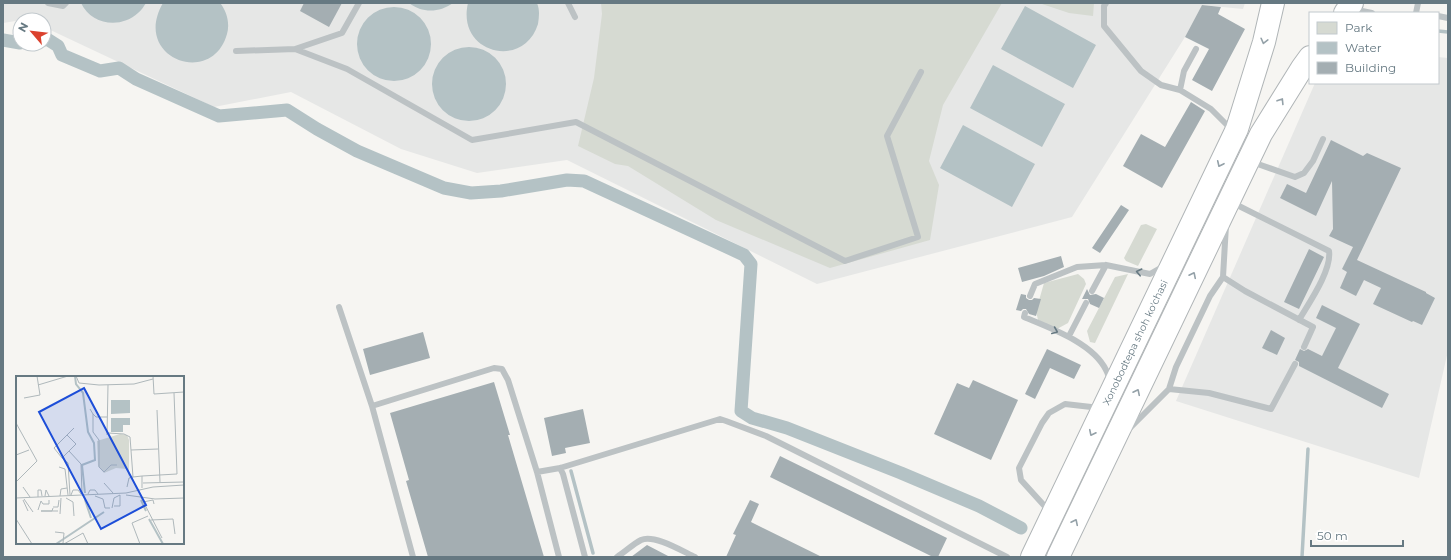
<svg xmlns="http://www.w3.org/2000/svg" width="1451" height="560" font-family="Montserrat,sans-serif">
<rect width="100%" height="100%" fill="#f6f5f2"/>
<path fill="#e6e7e6" d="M3,3H1245L1243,9L1202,5L1185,37L1072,217L817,284L567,160L477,173L401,149L291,92L214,107L44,27V20L28,19L3,23Z
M1438,57L1448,58V351L1419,478L1176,401L1315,83H1438Z"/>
<path fill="#d6dad2" d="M601,3H1002L943,105L929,161L939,185L930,240L830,268L716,220L628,166L615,164L578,146L594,78L602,14Z
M1039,3H1094L1093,16L1069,13Z
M1146,224L1157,229L1138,266L1126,261L1124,258L1141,225Z
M1078,274L1084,279L1086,284L1068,323L1057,329L1038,320L1036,311L1044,283Z
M1128,274L1095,343L1090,342L1087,331L1115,277Z"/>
<path fill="#b4c2c5" d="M81,3H146C144,6 141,11 138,13C121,29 91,25 81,3Z
M163,3H220C227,11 230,24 227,34C212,88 131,58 163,3Z
M409,3H453C439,13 422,13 409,3Z
M468,3H537C540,10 539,17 538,24C524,70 456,54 468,3Z
M1025,6L1096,45L1073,88L1001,49Z
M357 44a37 37 0 1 1 74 0a37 37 0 1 1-74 0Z
M432 84a37 37 0 1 1 74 0a37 37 0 1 1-74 0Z
M993,65L1065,104L1042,147L970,108Z
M963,125L1035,164L1012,207L940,168Z"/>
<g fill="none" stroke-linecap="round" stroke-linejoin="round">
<path stroke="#b4c2c5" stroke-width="3.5" d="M1438,31L1448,32
M571,471L593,553
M1302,557L1308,449"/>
<path stroke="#b4c2c5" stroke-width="13" d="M3,40L20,43
M44,40L47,39L58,46L62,55L100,71L119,68L136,79L219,116L287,110L317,129L357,151L444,188L471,193L501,191L567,180L584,181L744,255L751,264L741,411L752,418L787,428L901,473L979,506L1021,528"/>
</g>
<path fill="#a4aeb2" d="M304,3H342L329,27L300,11Z
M1202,5L1221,7L1218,14L1245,29L1212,91L1192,80L1209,49L1185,37Z
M1191,102L1205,111L1162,188L1123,166L1141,134L1165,147Z
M1331,140L1363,156L1367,153L1401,168L1357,260L1426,292V293L1435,298L1422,325L1413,321L1412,322L1373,304L1381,288L1364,280L1356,296L1340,288L1347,272L1342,269L1353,247L1329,236L1333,229L1332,181L1316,216L1280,198L1287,184L1306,193Z
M1121,205L1129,210L1100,253L1092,248Z
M1309,249L1324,257L1299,309L1284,302Z
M1061,256L1064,267L1044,276L1022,282L1018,268Z
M1087,289L1090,295L1096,294L1104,298L1099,308L1090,304L1088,299H1082Z
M1021,294L1026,295V298L1029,300H1032L1034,298L1041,299L1036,316L1029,314L1026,309H1023L1021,311L1016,310Z
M1322,305L1360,324L1338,368L1389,394L1382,408L1299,366V362L1295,360L1300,349L1304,351L1308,349L1322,356L1336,328L1316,318Z
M1271,330L1285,338L1277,355L1262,348Z
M423,332L430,358L370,375L363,349Z
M1047,349L1081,365L1074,379L1050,368L1035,399L1025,394Z
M973,380L1018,400L991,460L934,434L957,383L969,388Z
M494,382L510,435H508L544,557H428L406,481L409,480L390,413Z
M583,409L590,443L565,448L566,453L552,456L544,418Z
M780,456L947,538L938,557H933L770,477Z
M750,500L759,504L751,522L822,557H726L736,535L733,534Z
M647,545L670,557H631Z"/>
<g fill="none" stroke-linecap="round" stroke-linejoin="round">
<defs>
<g id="highway">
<path d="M1345,13L1352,3"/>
<path id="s1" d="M1032,557L1237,129L1264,42L1273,3"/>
<path d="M1058,557L1261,134L1302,68L1310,57"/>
</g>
</defs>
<use href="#highway" stroke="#b0b5b7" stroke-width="24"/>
<path stroke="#bcc2c4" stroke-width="6" d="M48,3L63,6L66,3
M568,3L575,17
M1106,3L1104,6V26L1141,71L1161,85L1180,90
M1352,9L1372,13
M1416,13L1418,3
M1438,16L1448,18
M295,49L342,33L359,3
M1196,49L1184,71L1180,90L1211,109L1232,130
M236,51L295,49L347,69L472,140L576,122L845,261L918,237L887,136L921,72
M1252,162L1295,177L1304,173L1313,161L1323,139
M1233,203L1329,251C1332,270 1309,303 1299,320
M1226,225L1223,277L1245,291L1313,327L1304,347
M1092,291L1106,265
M1030,296L1035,284L1077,267L1106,265L1150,274L1164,266
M339,307L372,406L413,557
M1025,313L1024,317C1050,328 1093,343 1106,370C1108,373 1109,378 1110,381
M1069,336L1086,303
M1169,389L1176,367L1210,296L1223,277
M372,406L494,368L502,369L508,380L537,472
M1128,430L1169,389L1209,393L1271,409L1295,364
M560,468L563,474L585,557
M1050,512L1021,480L1019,468L1042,423L1049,413L1065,404L1100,408
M559,557L537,472L560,468L720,419L726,421L766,436L790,448L1007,557
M617,557C625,552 633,544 641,540C654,534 682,551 695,557"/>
<use href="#highway" stroke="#fff" stroke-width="22"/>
</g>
<defs><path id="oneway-chevron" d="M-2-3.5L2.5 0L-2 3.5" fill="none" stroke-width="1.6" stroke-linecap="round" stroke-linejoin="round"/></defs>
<g stroke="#94a1a8">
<use href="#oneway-chevron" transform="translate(1264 41) rotate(104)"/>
<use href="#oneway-chevron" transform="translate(1281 101) rotate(-58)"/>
<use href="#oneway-chevron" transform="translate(1220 164) rotate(115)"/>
<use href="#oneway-chevron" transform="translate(1193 275) rotate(-64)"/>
<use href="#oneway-chevron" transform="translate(1137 392) rotate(-64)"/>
<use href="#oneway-chevron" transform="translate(1092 433) rotate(116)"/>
<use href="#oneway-chevron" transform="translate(1075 522) rotate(-64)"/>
</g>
<g stroke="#667982">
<use href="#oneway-chevron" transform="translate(1139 272) rotate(-167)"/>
<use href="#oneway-chevron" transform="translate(1055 331) rotate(23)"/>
</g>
<g text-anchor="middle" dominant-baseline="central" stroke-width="4" stroke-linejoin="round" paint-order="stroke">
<g font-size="10" fill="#667982" stroke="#fff">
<text stroke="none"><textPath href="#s1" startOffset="238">Xonobodtepa shoh ko'chasi</textPath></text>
</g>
</g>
<g transform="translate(16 376)">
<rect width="168" height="168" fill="#f6f5f2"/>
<path d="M104,58L111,59L113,64V101L111,93L100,92L88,97L82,90L81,65Z" fill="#d6dad2"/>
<path d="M95,24H114V37L95,38ZM95,42H114V49H107V56H95Z" fill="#b4c2c5"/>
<path fill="none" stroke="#b4c2c5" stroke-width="2" d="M59,0L60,8L67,17L72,56L78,67L79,84L66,89L69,117M69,124L75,142M125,124L130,135M133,143L147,168M40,168L88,136"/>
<path fill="none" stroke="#afb8bb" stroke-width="1" d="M60,0L63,7L83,9L118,8L137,3M137,0L138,18L168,16M22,9L52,0M8,22L24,19L21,0M74,33L77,38V56L83,64V91L88,96L95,89H101M141,34L144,106M77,38L80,41H91M0,47L21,85L0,106M92,57L108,58L114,61L117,101L126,100V112M51,59L60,68L53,75M91,59L92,9M115,74L142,73M0,79L13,74M46,82L38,72L58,52M43,91L49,93L52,119M126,100L161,98L158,17M88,107L97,117M127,107L168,106M7,111L14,121M111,111L113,102L117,101M72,118L74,114H79L82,118M54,119L52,87L46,82L53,75L65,88L66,118M55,119L57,114H62L65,118M110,119L139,123L168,122M29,120L30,114L33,120M44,120L45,113L51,112M79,120L87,123L89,132H94M22,121V114H25L26,120M125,121L146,162M0,122L110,117L137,111L168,109M50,122L57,126L58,140M8,123L17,136M7,124L12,135M127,126L137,124L138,128M98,130H104V119M37,131H42L43,124M37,132L36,135H25H42M96,132L98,122L104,119M22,134L25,125L27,128H33V124M44,138L45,122M0,143L16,168M135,144L157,143L159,158M39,156L48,157L47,167M48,168L67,157L72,168M124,168L116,147L132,140"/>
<path fill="#1d4ed8" fill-opacity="0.15" stroke="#1d4ed8" stroke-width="2" d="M68,12L130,129L85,153L23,36Z"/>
<rect width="168" height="168" fill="none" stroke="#667982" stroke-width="2"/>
</g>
<rect width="1451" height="560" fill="none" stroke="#667982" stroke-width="8"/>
<rect x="1309" y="12" width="130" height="72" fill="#ffffff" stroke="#c2c9cd"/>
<rect x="1317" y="22" width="20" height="12" fill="#d6dad2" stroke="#c2c9cd"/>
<text x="1345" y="32" font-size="12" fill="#667982">Park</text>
<rect x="1317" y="42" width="20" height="12" fill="#b4c2c5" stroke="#c2c9cd"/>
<text x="1345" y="52" font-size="12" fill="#667982">Water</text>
<rect x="1317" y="62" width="20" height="12" fill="#a4aeb2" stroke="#c2c9cd"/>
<text x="1345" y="72" font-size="12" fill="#667982">Building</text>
<g transform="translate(32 32) rotate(298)"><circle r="19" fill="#ffffff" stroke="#c2c9cd"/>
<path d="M0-3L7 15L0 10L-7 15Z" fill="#db422e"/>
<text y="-6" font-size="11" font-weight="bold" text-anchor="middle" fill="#667982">N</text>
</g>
<path d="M1311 540v6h92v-6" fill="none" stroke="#667982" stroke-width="2"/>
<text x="1317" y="540" font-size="12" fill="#667982" stroke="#ffffff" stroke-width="3" paint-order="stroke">50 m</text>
</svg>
